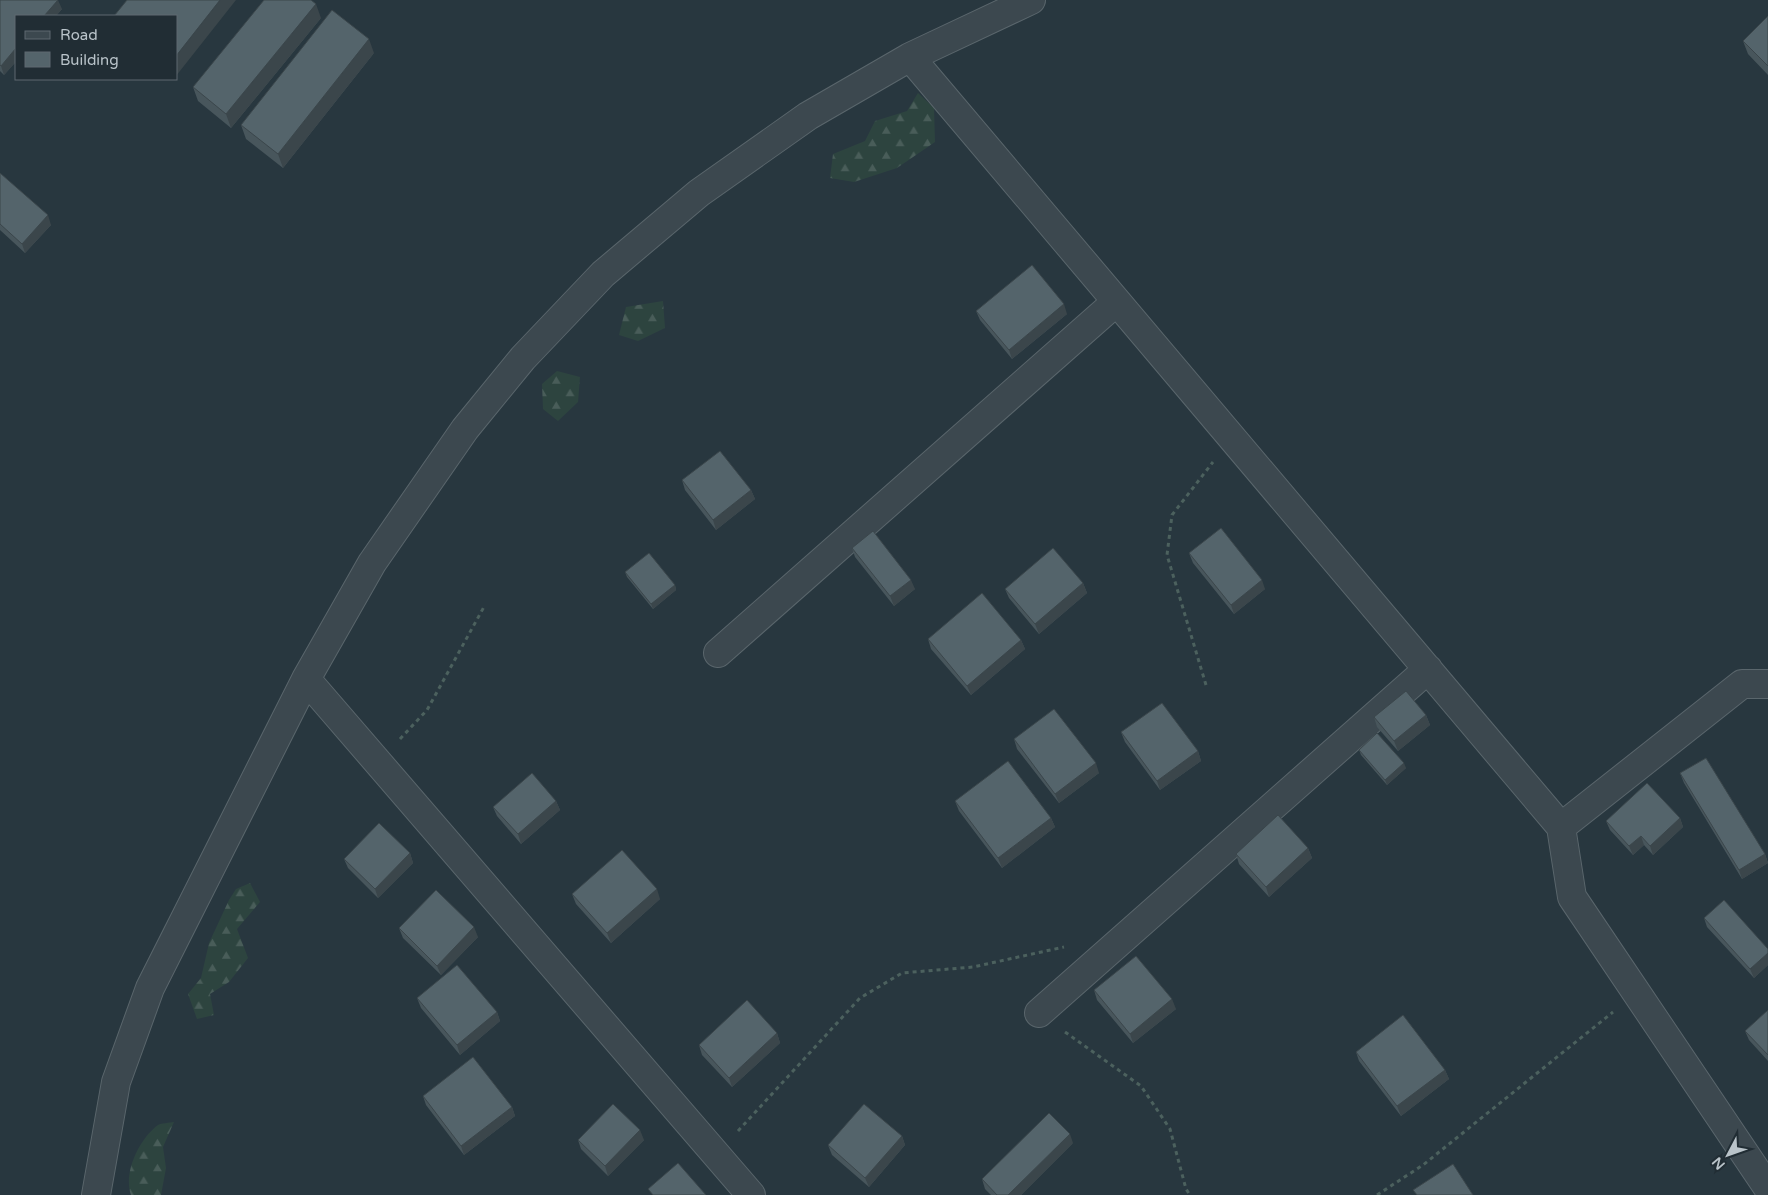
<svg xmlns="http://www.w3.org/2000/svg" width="1768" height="1195" font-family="'Varela Round',sans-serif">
<defs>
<pattern id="forest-firs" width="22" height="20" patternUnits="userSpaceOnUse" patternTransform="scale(1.25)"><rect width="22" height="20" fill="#2d443f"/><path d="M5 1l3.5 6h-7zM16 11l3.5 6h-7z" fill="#495d59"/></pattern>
</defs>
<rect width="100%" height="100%" fill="#28373f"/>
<path fill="url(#forest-firs)" d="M918,93L934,108L935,142L897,168L854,182L830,178L833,154L865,141L875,121L907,111Z
M663,301L665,328L638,341L619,335L626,307Z
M557,371L580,377L578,402L558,421L543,409L542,384Z
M250,883L260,902L237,929L248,958L229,982L210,994L214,1015L197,1019L188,994L201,978L209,943L229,900L236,889Z
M174,1122L163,1147L166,1168L161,1195H131C123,1173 139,1139 158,1125C162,1123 169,1123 174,1122Z"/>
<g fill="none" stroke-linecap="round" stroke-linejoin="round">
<defs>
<path id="street" d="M910,57L1561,827L1572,897L1768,1188
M718,653L1116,302
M306,679L751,1195
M1561,827L1742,684H1768
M1039,1013L1428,669
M96,1195L116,1082L150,988L306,679L372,563L465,429L523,358L603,274L699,193L808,116L910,57L1031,0"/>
</defs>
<use href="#street" stroke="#5a666c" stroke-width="30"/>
<path stroke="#4c615e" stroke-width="3" stroke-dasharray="4 4" stroke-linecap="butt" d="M1206,685L1167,555L1172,515L1213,462
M400,739L427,710L485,605
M1065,1032L1141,1086L1170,1129L1186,1189L1190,1195
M738,1131L860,998L902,973L973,967L1064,947
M1377,1195L1423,1165L1613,1012"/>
<use href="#street" stroke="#3c484f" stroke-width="28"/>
</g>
<path fill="#48565c" d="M0,0L62,9L4,75L0,71Z
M1768,16V75L1748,54L1743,41Z
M321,18L231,128L198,101L193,87Z
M374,53L283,168L246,139L241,125Z
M0,173L51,225L25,253L0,230Z
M976,311L1067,314L1012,359L980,320Z
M682,480L751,490L755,499L716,530L685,490Z
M852,548L915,589L894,606L855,557Z
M1189,553L1265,589L1234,614L1193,563Z
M625,572L675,585L676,590L653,609L627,577Z
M1083,583L1087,593L1039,634L1009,598L1005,589Z
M928,639L1021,640L1025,649L971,695L931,649Z
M1426,715L1430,725L1398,751L1377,727L1374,717Z
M1121,732L1198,751L1201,761L1160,790L1125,742Z
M1014,739L1099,773L1059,803L1017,749Z
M1359,750L1406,768L1387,785L1361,755Z
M1680,773L1765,854L1768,863L1742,879L1684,783Z
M556,801L560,810L521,844L497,816L493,807Z
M955,801L1051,818L1055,827L1002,868L959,811Z
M1680,818L1683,827L1653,855L1644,845L1633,855L1610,830L1606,821Z
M1308,848L1312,858L1269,897L1239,864L1236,854Z
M410,853L413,863L378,898L348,868L344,859Z
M572,894L660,899L611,943L576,904Z
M1704,918L1768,949V965L1754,978L1707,927Z
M399,928L478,937L441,975L403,938Z
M1094,990L1176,1009L1133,1043L1097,1000Z
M417,998L497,1012L500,1021L460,1055L421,1008Z
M1768,1010V1061L1749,1040L1745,1031Z
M777,1033L780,1043L732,1087L702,1055L699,1045Z
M1356,1052L1445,1070L1449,1079L1401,1116L1359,1061Z
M423,1096L512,1107L515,1116L464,1155L426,1105Z
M902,1136L905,1145L869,1187L832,1155L828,1145Z
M578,1140H644L608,1176L581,1149Z
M1073,1143L1021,1195H991L985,1189L982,1179Z"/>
<path fill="#3b464b" d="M58,0L62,9L56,16H44Z
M220,0H236L176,76V56Z
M316,4L321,18L231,128L226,114Z
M369,39L374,53L283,168L278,154Z
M16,48V62L4,75L1,66Z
M48,215L51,225L25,253L22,244Z
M1064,304L1067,314L1012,359L1009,350Z
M751,490L755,499L716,530L713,520Z
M911,580L915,589L894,606L890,596Z
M1262,580L1265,589L1234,614L1231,605Z
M1083,583L1087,593L1039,634L1035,624Z
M675,585L676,590L653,609L651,604Z
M1021,640L1025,649L971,695L967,686Z
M1426,715L1430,725L1398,751L1394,741Z
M1198,751L1201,761L1160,790L1157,781Z
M1096,763L1099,773L1059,803L1055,794Z
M1404,763L1406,768L1387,785L1385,780Z
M556,801L560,810L521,844L518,834Z
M1051,818L1055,827L1002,868L998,858Z
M1680,818L1683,827L1653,855L1650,846Z
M1641,836L1644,845L1633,855L1629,846Z
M1308,848L1312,858L1269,897L1266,887Z
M410,853L413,863L378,898L375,889Z
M1765,854L1768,863L1742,879L1739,870Z
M657,889L660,899L611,943L607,933Z
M474,927L478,937L441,975L437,966Z
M1768,953V965L1754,978L1750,969Z
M1172,999L1176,1009L1133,1043L1130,1034Z
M497,1012L500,1021L460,1055L457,1045Z
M777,1033L780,1043L732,1087L729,1078Z
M1445,1070L1449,1079L1401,1116L1397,1106Z
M512,1107L515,1116L464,1155L461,1146Z
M640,1130L644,1140L608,1176L605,1166Z
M1070,1134L1073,1143L1021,1195H1008Z
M902,1136L905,1145L869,1187L865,1178Z"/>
<path fill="#54646b" stroke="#3b464b" d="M0,0H58L44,16H16V48L1,66L0,65Z
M127,0H220L176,56V16H114Z
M264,0H311L316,4L226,114L193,87Z
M332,10L369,39L278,154L241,125Z
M1768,16V66L1743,41Z
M0,173L48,215L22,244L0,224Z
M1032,265L1064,304L1009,350L976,311Z
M720,451L751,490L713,520L682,480Z
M1221,528L1262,580L1231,605L1189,553Z
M873,531L911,580L890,596L852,548Z
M1053,548L1083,583L1035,624L1005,589Z
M649,553L675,585L651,604L625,572Z
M982,593L1021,640L967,686L928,639Z
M1406,691L1426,715L1394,741L1374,717Z
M1162,703L1198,751L1157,781L1121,732Z
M1054,709L1096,763L1055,794L1014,739Z
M1377,733L1404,763L1385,780L1359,750Z
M1706,758L1765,854L1739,870L1680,773Z
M1008,761L1051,818L998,858L955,801Z
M532,773L556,801L518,834L493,807Z
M1647,783L1680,818L1650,846L1641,836L1629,846L1606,821Z
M1278,815L1308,848L1266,887L1236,854Z
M379,823L410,853L375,889L344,859Z
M622,850L657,889L607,933L572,894Z
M436,890L474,927L437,966L399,928Z
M1724,900L1768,949V953L1750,969L1704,918Z
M1136,956L1172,999L1130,1034L1094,990Z
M457,965L497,1012L457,1045L417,998Z
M747,1000L777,1033L729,1078L699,1045Z
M1768,1010V1055L1745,1031Z
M1403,1015L1445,1070L1397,1106L1356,1052Z
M473,1057L512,1107L461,1146L423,1096Z
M613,1104L640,1130L605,1166L578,1140Z
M864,1104L902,1136L865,1178L828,1145Z
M1049,1113L1070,1134L1008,1195H997L982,1179Z
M678,1163L706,1195H653L648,1189Z
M1453,1164L1473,1195H1417L1413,1190Z"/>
<rect x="15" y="15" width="162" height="65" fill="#212d34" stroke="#5e6970"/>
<rect x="25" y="31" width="25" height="8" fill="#3c484f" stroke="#5e6970"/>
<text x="60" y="40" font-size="15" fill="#b9c3c9">Road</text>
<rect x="25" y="52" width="25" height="15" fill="#54646b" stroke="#5e6970"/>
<text x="60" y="65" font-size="15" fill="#b9c3c9">Building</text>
<g transform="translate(1728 1155) rotate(229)" stroke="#212d34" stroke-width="4" paint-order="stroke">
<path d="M0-4L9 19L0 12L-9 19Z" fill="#b9c3c9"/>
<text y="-8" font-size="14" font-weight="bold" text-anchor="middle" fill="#b9c3c9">N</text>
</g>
</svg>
